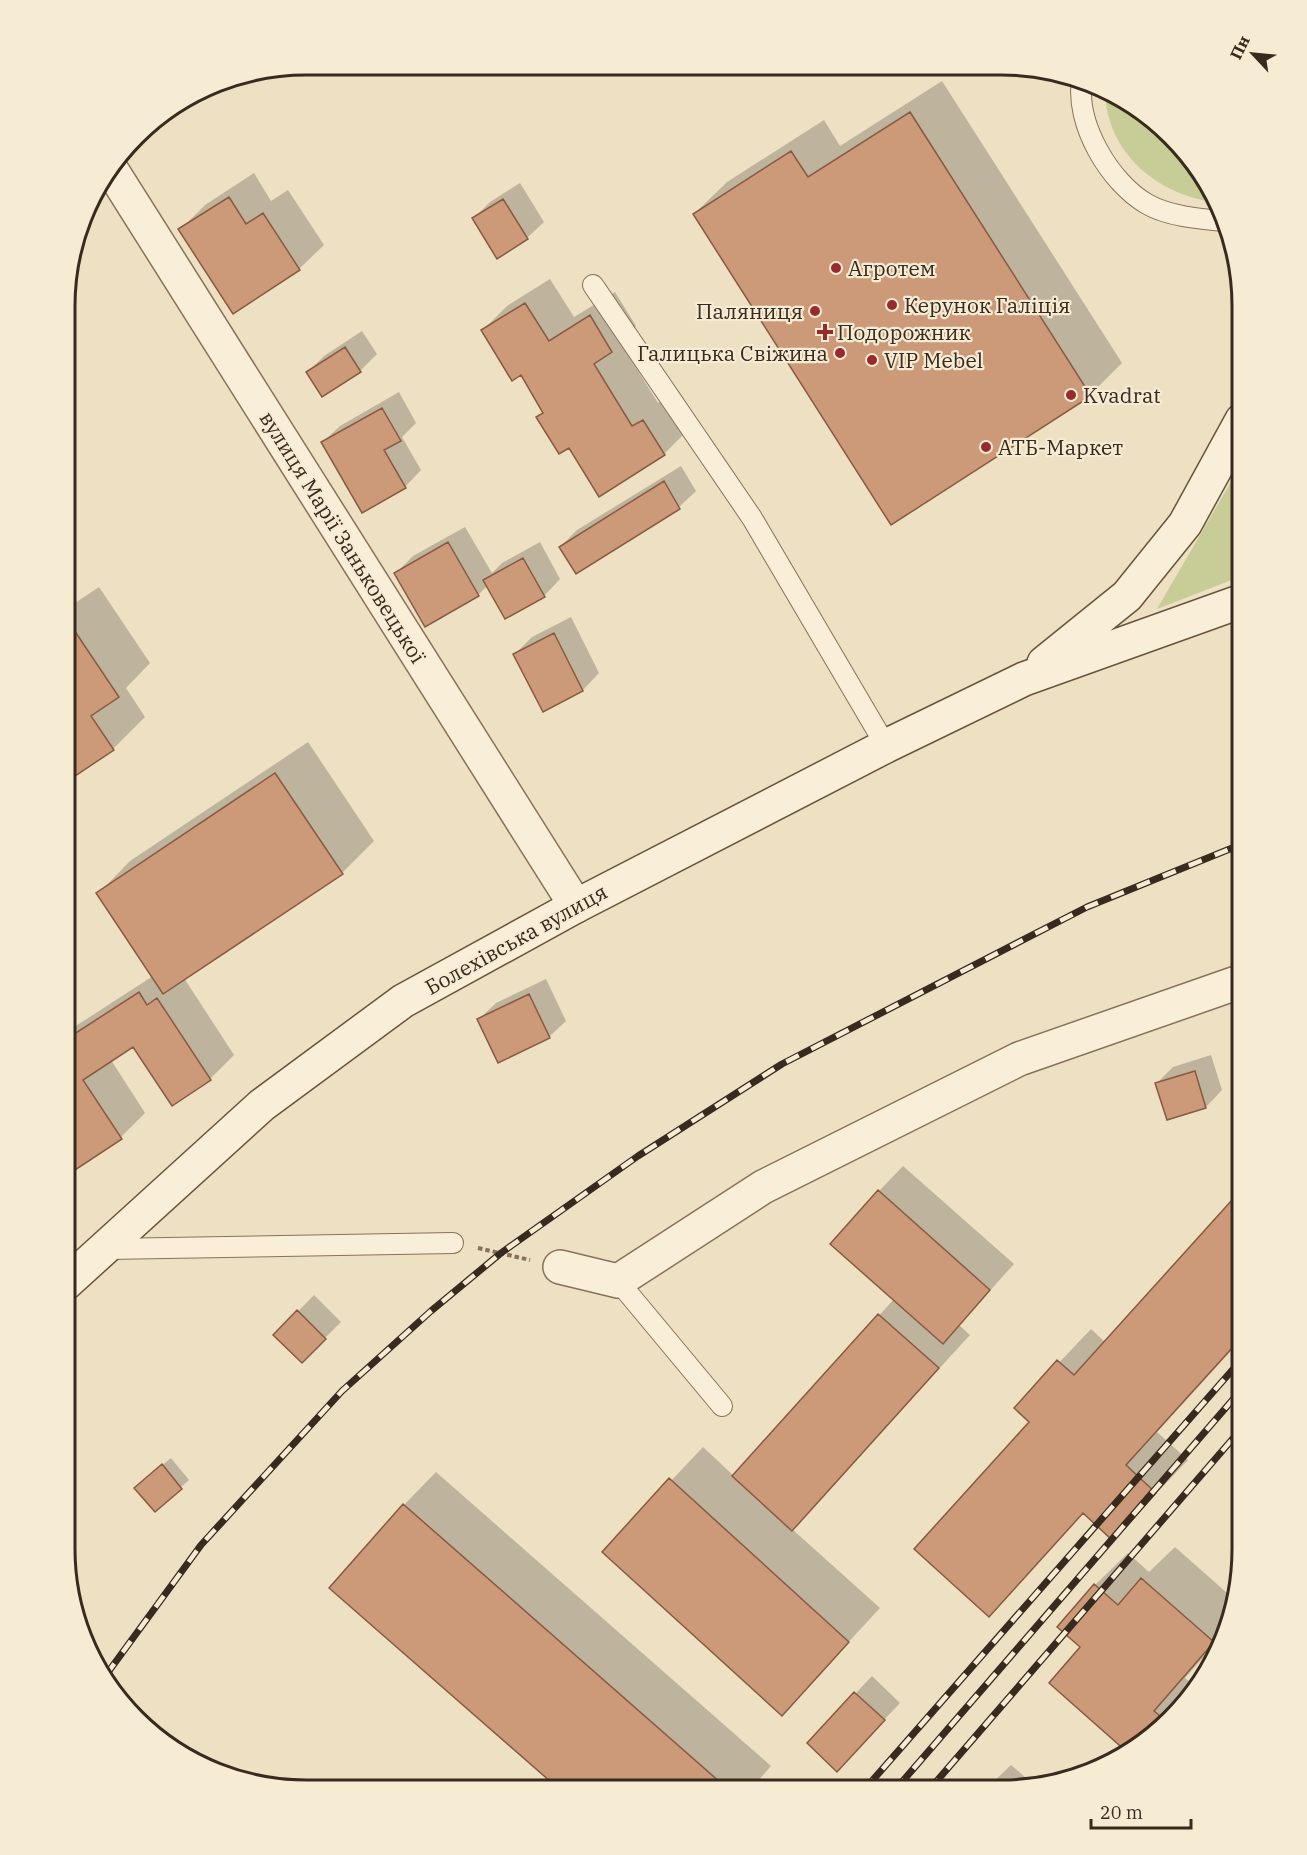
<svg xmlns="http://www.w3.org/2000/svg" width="1307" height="1855" font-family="'IBM Plex Serif',serif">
<rect width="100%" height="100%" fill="#eee0c3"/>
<path fill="#c8cc97" d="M1105,90L1148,114L1219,203C1159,196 1106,154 1105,90Z
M1242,463V576L1157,609Z"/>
<path fill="#0003" d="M942,81L1122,363L1090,395L694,214L727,182L824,120L840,146Z
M254,173L271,201L288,190L324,245L299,269L180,230L205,205Z
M520,183L544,222L527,238L473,219L490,202Z
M550,279L574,317L615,292L636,326L620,342L658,403L668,396L689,429L664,454L599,495L569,446L538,418L544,411L521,373L483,330L507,306Z
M362,331L377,354L360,371L322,395L308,372L324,356Z
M399,392L416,423L402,437L421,470L405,487L323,442L340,426Z
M681,466L696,491L679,507L576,572L560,547L577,530Z
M465,527L492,573L502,563L540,542L560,579L544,596L488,585L478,595L396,573L413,556Z
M99,587L150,663L126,688L145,717L113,749L66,781V609Z
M571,617L599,673L583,690L544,710L515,654L532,637Z
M308,742L374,841L342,873L184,978L234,1055L210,1079L133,1045L111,1060L145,1113L121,1137L65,1159V1033L153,976L98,894L130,861Z
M546,979L566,1021L549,1037L479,1019L496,1003Z
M1211,1055L1222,1090L1206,1107L1168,1118L1157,1083L1173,1067Z
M903,1166L1014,1264L959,1325L970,1335L792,1529L880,1608L782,1714L604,1552L703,1447L734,1476L894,1299L879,1191Z
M1242,1191V1339L1157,1432L1188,1460L1113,1539L1084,1513L989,1615L1031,1422L1016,1408L1091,1329L1105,1342Z
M314,1295L341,1322L302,1361L275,1335Z
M171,1458L189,1480L155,1510L144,1480Z
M436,1472L771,1766L750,1790L561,1789L331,1588L404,1505Z
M1175,1547L1235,1600L1230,1627L1185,1678L1197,1688L1160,1731L1128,1752L1051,1683L1082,1647L1095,1585L1128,1553L1149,1572Z
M872,1676L900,1703L853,1753L809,1743Z
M1011,1765L1032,1783L1001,1790H985Z"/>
<path fill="#cc9979" stroke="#885a40" stroke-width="1.5" d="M910,112L1091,396L891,525L693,214L791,151L808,177Z
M229,197L246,224L263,213L300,270L233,314L178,229Z
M503,199L528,239L497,259L472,218Z
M525,303L549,341L590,315L612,352L594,364L632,426L643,420L665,455L599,497L569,448L559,454L536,417L543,413L521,375L512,381L481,330Z
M345,347L361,372L322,397L306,372Z
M382,408L401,441L384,450L406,488L362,513L321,442Z
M664,481L680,509L576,574L559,547Z
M448,542L479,596L425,627L394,573Z
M523,558L545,597L505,619L483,580Z
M66,618L119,697L91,716L114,750L66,782Z
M554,633L583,691L543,712L513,654Z
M275,773L343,874L163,994L96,893Z
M139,992L147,1005L157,998L211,1080L172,1106L133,1047L83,1080L122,1139L72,1172L65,1162V1040Z
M529,994L550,1038L498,1063L477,1019Z
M1195,1071L1206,1108L1167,1120L1155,1083Z
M1242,1189V1337L1126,1465L1156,1493L1113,1541L1083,1513L989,1617L914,1549L1029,1422L1014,1408L1057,1360L1074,1375Z
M878,1190L990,1290L943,1344L830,1244Z
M297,1310L326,1339L302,1363L273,1335Z
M878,1314L939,1368L792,1531L732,1476Z
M162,1464L182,1489L155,1512L134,1488Z
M669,1478L849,1642L782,1716L602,1552Z
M403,1504L729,1790L559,1789L329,1588Z
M1141,1578L1214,1642L1154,1711L1167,1722L1160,1731L1127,1752L1049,1683L1080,1647L1057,1627L1094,1584L1118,1605Z
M854,1692L885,1720L837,1772L807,1743Z"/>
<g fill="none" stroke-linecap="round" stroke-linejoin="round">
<defs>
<path id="lane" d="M1082,80C1075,123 1109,182 1147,204C1168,216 1199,219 1223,221
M593,285L752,518L886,746
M107,1249L453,1243
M618,1281L722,1406"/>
<path id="street" d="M111,169L576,906
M560,1267L618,1281L763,1187L1019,1059L1242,981"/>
<path id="secondary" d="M1044,663L1127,596L1185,524L1242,420
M65,1284L262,1105L403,1001L576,906L886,746L1024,679L1242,601"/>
</defs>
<use href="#lane" stroke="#89715a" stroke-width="22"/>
<use href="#street" stroke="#89715a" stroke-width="36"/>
<use href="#secondary" stroke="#6a533d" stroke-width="36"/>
<path stroke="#89715a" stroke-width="4" stroke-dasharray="4.5 3" stroke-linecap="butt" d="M478,1248L530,1260"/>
<use href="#lane" stroke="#f9eed7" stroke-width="20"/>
<use href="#street" stroke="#f9eed7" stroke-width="33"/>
<use href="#secondary" stroke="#f9eed7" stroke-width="33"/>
<defs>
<path id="rail" d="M106,1675L201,1545L342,1391L431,1311L501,1253L638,1156L782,1064L1087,907L1242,844
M864,1790L1242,1359
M895,1790L1242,1389
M929,1790L1242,1428"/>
</defs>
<use href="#rail" stroke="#382a1e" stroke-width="7"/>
<use href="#rail" stroke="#f6ebd3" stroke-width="4.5" stroke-dasharray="14" stroke-linecap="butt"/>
</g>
<g fill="#982a2e" stroke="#f6ebd3" stroke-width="2">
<circle cx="836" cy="268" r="6"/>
<circle cx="892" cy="305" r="6"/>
<circle cx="815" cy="311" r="6"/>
<path d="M822 323h6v6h6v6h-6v6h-6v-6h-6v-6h6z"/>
<circle cx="840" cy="353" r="6"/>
<circle cx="872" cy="360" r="6"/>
<circle cx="1071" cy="395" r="6"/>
<circle cx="986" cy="447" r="6"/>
</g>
<g text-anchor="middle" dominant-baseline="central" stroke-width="4.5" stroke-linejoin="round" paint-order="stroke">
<g font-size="21" fill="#382a1e" stroke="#f6ebd3" text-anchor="start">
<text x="848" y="268">Агротем</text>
<text x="904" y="305">Керунок Галіція</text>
<text x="803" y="311" text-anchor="end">Паляниця</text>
<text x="837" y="332">Подорожник</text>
<text x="828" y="353" text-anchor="end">Галицька Свіжина</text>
<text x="884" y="360">VIP Mebel</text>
<text x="1083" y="395">Kvadrat</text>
<text x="998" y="447">АТБ-Маркет</text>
</g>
<g font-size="21" fill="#382a1e" stroke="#f6ebd3">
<text transform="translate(343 537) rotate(58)">вулиця Марії Заньковецької</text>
<text transform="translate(516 939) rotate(-29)">Болехівська вулиця</text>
</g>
</g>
<path d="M0 0H1307V1855H0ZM306 75H1001A231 231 0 0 1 1232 306V1549A231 231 0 0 1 1001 1780H306A231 231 0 0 1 75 1549V306A231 231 0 0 1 306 75Z" fill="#f6ebd3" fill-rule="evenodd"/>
<path fill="none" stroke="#382a1e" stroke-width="3" d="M306 75H1001A231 231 0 0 1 1232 306V1549A231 231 0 0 1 1001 1780H306A231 231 0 0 1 75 1549V306A231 231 0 0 1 306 75Z"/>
<g transform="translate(1253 54) rotate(296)" stroke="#f6ebd3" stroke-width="4.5" paint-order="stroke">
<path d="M0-4.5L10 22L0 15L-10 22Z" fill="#382a1e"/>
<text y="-9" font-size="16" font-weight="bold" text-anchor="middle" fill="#382a1e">Пн</text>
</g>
<path d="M1091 1819v9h100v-9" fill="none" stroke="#382a1e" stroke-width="3"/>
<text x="1100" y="1819" font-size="18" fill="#382a1e" stroke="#f6ebd3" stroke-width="4.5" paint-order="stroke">20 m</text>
</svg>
